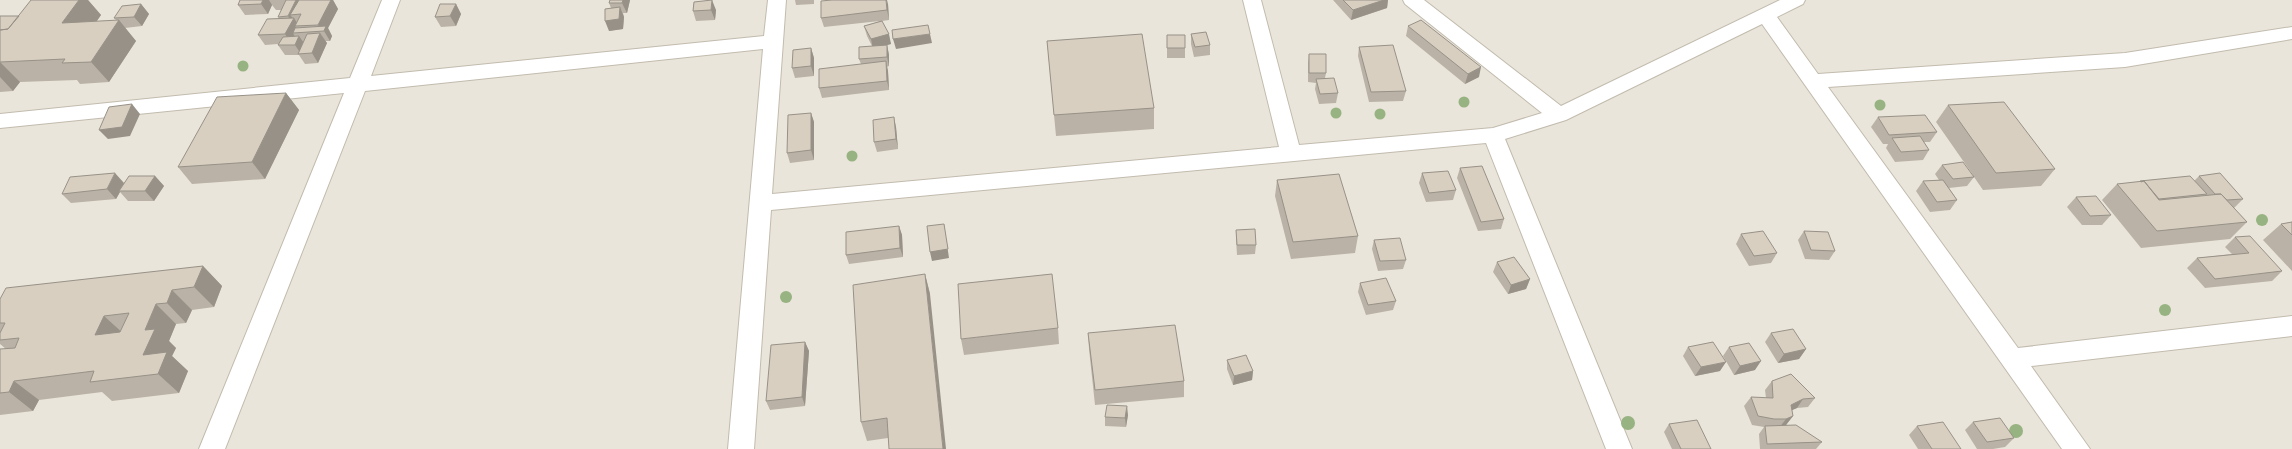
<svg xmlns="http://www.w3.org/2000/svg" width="2292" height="449" font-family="'Fira Sans',sans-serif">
<rect width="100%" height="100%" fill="#f6f3ec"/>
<path fill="#eae5da" d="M0,0H2292V449H0Z"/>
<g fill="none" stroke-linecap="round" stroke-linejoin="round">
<defs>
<path id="street" d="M382,0H400L371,76L764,36L768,0H786L772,194L1279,147L1243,0H1261L1299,145L1493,128L1542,113L1405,4L1403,0H1424L1561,106L1780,0H1805L1803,4L1777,17L1818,74L2125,53L2292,27V39L2125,67L1828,87L2018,348L2292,316V336L2031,366L2090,449H2062L1762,24L1566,120L1505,139L1632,449H1606L1486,143L771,210L754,449H728L763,49L365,91L225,449H199L344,93L0,128V114L350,78Z"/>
</defs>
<use href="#street" stroke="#c2bbae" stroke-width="2"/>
<use href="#street" fill="#fff" fill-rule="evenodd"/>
</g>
<g fill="#97b381">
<circle cx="243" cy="66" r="5.5"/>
<circle cx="1464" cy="102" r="5.5"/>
<circle cx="1880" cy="105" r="5.5"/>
<circle cx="1336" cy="113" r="5.5"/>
<circle cx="1380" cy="114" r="5.5"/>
<circle cx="852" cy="156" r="5.5"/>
<circle cx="2262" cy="220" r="6"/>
<circle cx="786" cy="297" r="6"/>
<circle cx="2165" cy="310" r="6"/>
<circle cx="1628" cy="423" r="7"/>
<circle cx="2016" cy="431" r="7"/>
</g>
<path fill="#bab2a6" d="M31,0H88L101,15L96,22L117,21L114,18L141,4L149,14L142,26L125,28L136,41L109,82L80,84L77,80L20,82L13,91L0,92V16H19Z
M240,0H333L338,9L328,28L332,36L330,41H325L327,43L318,63L305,64L299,55H285L278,45V44L265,45L258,35L279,18L278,17L281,10H276L272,5L268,14L245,15L238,5Z
M610,0H630L627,13H623L624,17L623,29L609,31L611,8L609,3Z
M795,0H814V4L796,5Z
M1333,0H1388L1387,8L1351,20Z
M694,2L716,10L715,20L696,21L693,11Z
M456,4L461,14L456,26L441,27L435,17Z
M888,4L889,20L882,21L891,44L887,45L889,55V66L887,67L888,71L889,90L822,98L819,88L861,64L859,59L872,46L867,36L864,26L880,21L824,27L821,18Z
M1408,26L1479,77L1465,84L1406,36Z
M1191,34L1210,45V55L1194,57L1191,44Z
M1167,35L1185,48V58H1167Z
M1047,41L1154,108V129L1056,136Z
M1359,47L1406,91L1403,101L1369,102L1358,56Z
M811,48L814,58V76L795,78L792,68Z
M1309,54L1326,73L1325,78L1338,93L1336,103L1319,104L1315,89L1316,83L1308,82V63Z
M286,93L299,110L265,179L192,184L178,167Z
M1948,105L2055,169L2041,186L1983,190L1974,177L1967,186L1949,188L1957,200L1950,210L1930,212L1916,191L1923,181L1939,180L1935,174L1942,165L1973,175L1936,122Z
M811,113L814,122V160L790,163L787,153Z
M1878,117L1937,132L1930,142H1924L1929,150L1923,160L1895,162L1886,148L1888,144H1883L1871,127Z
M896,127L898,149L877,152L874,142Z
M1460,168L1504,219L1501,229L1478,231L1457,178Z
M1422,173L1456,190L1453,200L1426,202L1419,183Z
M155,176L164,186L154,201H128L120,192L116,199L71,203L62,194L124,183Z
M2199,176L2243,199L2234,208L2247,222L2230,239L2141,248L2102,200L2117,184L2139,182L2140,181H2194Z
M1277,180L1358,236L1355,253L1291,259L1275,196Z
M2076,197L2111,215L2102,225H2082L2067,207Z
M2292,222V271L2263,240L2281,224Z
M899,226L902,235L903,257L849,264L846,255Z
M1236,230L1256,245L1255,254L1237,255L1236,239Z
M1804,231L1835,251L1829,260L1805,259L1798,240Z
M1741,234L1777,253L1771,263L1749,266L1736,244Z
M2235,237L2282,271L2272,281L2205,288L2187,268L2197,258L2232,254L2225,247Z
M1374,240L1406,260L1403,269L1378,271L1372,249Z
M1497,262L1530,279L1526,289L1508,294L1493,272Z
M203,266L222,286L214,307L192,310L186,323L176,324L169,341L176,348L172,356L188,371L179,393L112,401L102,392L39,400L33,411L0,415V349H6L0,344V299Z
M925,274L930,294L888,438L867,441L861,422Z
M1360,283L1396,301L1393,310L1366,315L1358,292Z
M1058,328L1059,344L964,355L961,339Z
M1088,333L1184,381V397L1095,405L1089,349Z
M1771,333L1806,349L1799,359L1778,363L1765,342Z
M805,342L809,351L805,406L770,410L766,401Z
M1688,347L1720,371L1695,376L1683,356Z
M1729,347L1755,370L1734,375L1723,356Z
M1227,360L1253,371L1252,380L1233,385L1227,369Z
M1772,381L1815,398L1808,407L1797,408L1791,410L1793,416L1786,425L1822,442L1816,449H1760L1759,434L1764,427L1752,425L1744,406L1751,397L1766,398L1765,390Z
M1128,415L1126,427L1105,426V417Z
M1973,422L2014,438L2005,447L1993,449H1977L1965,430Z
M1669,424L1711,449H1672L1664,432Z
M1917,426L1961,449H1918L1909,435Z"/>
<path fill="#979187" d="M79,0H88L101,15L81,44L62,23Z
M263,0H275H269L272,5L268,14L261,4Z
M296,0H305L290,15L293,18H294L299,26H295L298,31L293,33L295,37L291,44L285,34L291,22L288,16Z
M331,0H333L338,9L328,28L332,36L330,41L324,31H321L318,25Z
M623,0H630L627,13L622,3Z
M712,0L716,10L715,20L711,10Z
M886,0H887L888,4L889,20L887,10Z
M1384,0H1388L1387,8L1351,20L1353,10Z
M141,4L149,14L142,26L134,17Z
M456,4L461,14L456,26L450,16Z
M620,7L624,17L623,29L609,31L605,21Z
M119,20L136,41L109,82L91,62Z
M320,33L327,43L318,63L312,53Z
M889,34L891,44L887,45L889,55V66L887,57L873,49L871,39Z
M930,34L932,43L896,49L893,39Z
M299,36L306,46L301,54L295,45Z
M811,48L814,58V76L811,66Z
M886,61L888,71L889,90L887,81Z
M0,62L20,82L13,91L0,77Z
M1481,67L1479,77L1465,84L1468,74Z
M286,93L299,110L265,179L252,162Z
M132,104L140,114L130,136L108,139L99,130Z
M811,113L814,122V160L811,150Z
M894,117L896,127L898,149L896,139Z
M115,173L124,183L119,191L120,192L116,199L107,189Z
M155,176L164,186L154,201L145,191Z
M944,224L949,258L932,261L930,252Z
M899,226L902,235L903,257L900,248Z
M203,266L222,286L214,307L194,287Z
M925,274L930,294L946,449H943Z
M1530,279L1526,289L1508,294L1511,285Z
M172,290L192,310L186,323L167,303Z
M156,304L176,324L169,341L176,348L172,356L188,371L179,393L158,374L143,355L145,330Z
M104,316L125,335H95Z
M805,342L809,351L805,406L802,397Z
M1806,349L1799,359L1778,363L1784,354Z
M1761,361L1755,370L1734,375L1740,366Z
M1726,362L1720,371L1695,376L1701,367Z
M1253,371L1252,380L1233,385L1234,376Z
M14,381L39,400L33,411L9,392Z
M1803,399L1797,408L1784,414L1791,405Z
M1127,406L1128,415L1126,427L1125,418Z
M1793,416L1786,425L1779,428L1786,419Z"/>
<path fill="#d8cfc1" stroke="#979187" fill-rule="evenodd" d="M31,0H79L62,23L119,20L91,62L62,63L65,59L0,62V30L8,29Z
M240,0H263L261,4L238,5Z
M286,0H296L288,16L278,17Z
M299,0H331L318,25L295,26L301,14L290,15Z
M610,0H623L622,3H609Z
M712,0L711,10L693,11L694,2Z
M832,0H886L887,10L821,18V1Z
M1343,0H1384L1353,10Z
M141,4L134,17L114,18L122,6Z
M440,4H456L450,16L435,17Z
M620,7L619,19L605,21V9Z
M0,16H19L8,29L0,30Z
M294,18L285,34L258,35L267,19Z
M1421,20L1481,67L1468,74L1408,26Z
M882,21L889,34L871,39L864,26Z
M928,25L930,34L893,39L892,30Z
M326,26L324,31L293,33L295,28Z
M1206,32L1210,45L1195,47L1191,34Z
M320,33L312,53L298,54L307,34Z
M1142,34L1154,108L1054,115L1047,41Z
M1167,35H1185V48H1167Z
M299,36L295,45H278L283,37Z
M887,45V57L859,59V47Z
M1393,45L1406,91L1371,92L1359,47Z
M811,48V66L792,68L793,50Z
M1309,54H1326V73H1309Z
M886,61L887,81L819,88V69Z
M1334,78L1338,93L1320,94L1316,79Z
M286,93L252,162L178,167L217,97Z
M2004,102L2055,169L1996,173L1948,105Z
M132,104L122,127L99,130L109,107Z
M811,113V150L787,153L788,115Z
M1925,115L1937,132L1889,135L1878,117Z
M894,117L896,139L874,142L873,120Z
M1920,136L1929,150L1901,152L1892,138Z
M1963,162L1974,177L1953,179L1942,165Z
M1482,166L1504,219L1481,222L1460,168Z
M1448,171L1456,190L1429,193L1422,173Z
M115,173L107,189L62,194L70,177Z
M2220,173L2243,199L2227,200L2221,194H2215L2199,176Z
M1339,174L1358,236L1293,242L1277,180Z
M129,176H155L145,191H119Z
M2190,176L2207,194L2159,199L2144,181L2141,182L2140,181Z
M1943,180L1957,200L1937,202L1923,181Z
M2144,181L2159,200L2221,194L2247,222L2157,231L2117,184Z
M2096,196L2111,215L2090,216L2076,197Z
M2292,222V235L2281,224Z
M944,224L948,249L930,252L927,226Z
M899,226L900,248L846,255V232Z
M1255,229L1256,245H1237L1236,230Z
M1763,231L1777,253L1754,256L1741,234Z
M1804,231L1828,232L1835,251L1811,250Z
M2250,236L2282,271L2215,279L2197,258L2249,253L2235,237Z
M1400,238L1406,260L1380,261L1374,240Z
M1514,257L1530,279L1511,285L1497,262Z
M203,266L194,287L172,290L167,303L156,304L145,330L155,329L143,355L167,352L158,374L90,382L94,371L14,381L9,392L0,393V349L15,348L19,338L0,340V333L5,323H0V299L6,288ZM129,313L120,332L95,335L104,316Z
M925,274L943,449H889L887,418L861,422L853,285Z
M1052,274L1058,328L961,339L958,284Z
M1386,278L1396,301L1368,305L1360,283Z
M1175,325L1184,381L1095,390L1088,333Z
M1793,329L1806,349L1784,354L1771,333Z
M805,342L802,397L766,401L771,345Z
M1713,342L1726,362L1701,367L1688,347Z
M1749,343L1761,361L1740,366L1729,347Z
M1246,355L1253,371L1234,376L1227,360Z
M1791,374L1815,398L1803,399L1791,405L1793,416L1786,419H1774L1758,416L1751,397L1773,398L1772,381Z
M1107,405L1127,406L1125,418L1105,417Z
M2000,418L2014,438L1987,442L1973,422Z
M1697,420L1711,449H1681L1669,424Z
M1943,422L1961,449H1932L1917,426Z
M1796,425L1822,442L1767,444L1765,426Z"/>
</svg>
